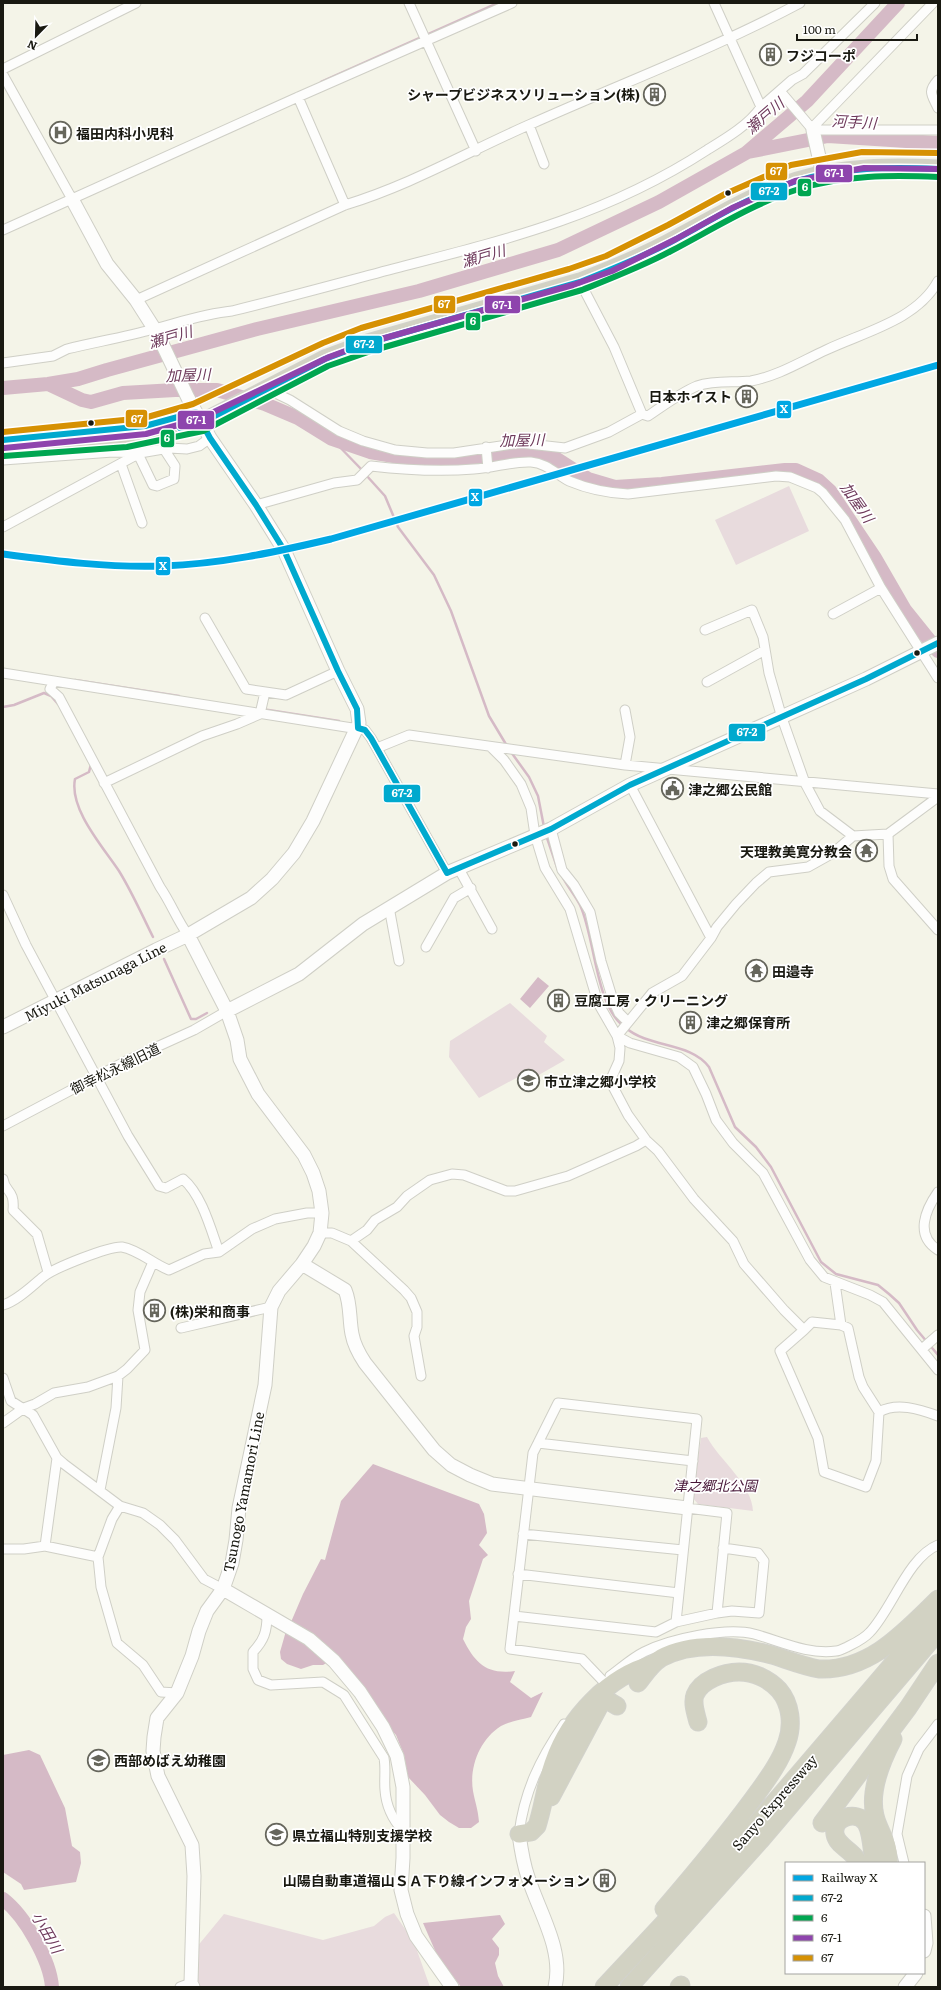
<svg xmlns="http://www.w3.org/2000/svg" width="941" height="1990" font-family="Literata,'Noto Sans JP',serif">
<rect width="100%" height="100%" fill="#f4f4e8"/>
<path fill="#e8dbdd" d="M789,486L809,531L736,565L715,520Z
M510,1003L547,1036L544,1042L565,1060L523,1084L518,1077L479,1098L449,1057L450,1041Z
M707,1437C720,1461 752,1484 753,1511L698,1504L692,1497L701,1438Z
M394,1913L414,1942L430,1987H196V1948L224,1914L323,1940L374,1926L385,1917Z"/>
<path fill="#d5bac6" d="M538,977L549,986L530,1008L520,999Z
M373,1464L479,1504L484,1514L487,1533L479,1545L488,1555L483,1559L469,1601L471,1619L466,1627L463,1639C475,1663 487,1675 515,1671L510,1682L531,1698L543,1692L531,1717C521,1720 510,1721 501,1726C480,1739 469,1767 473,1791C475,1802 478,1809 479,1822L471,1828H459L449,1822L440,1815L425,1795L408,1777L404,1755L396,1735L291,1622L303,1594L321,1559L325,1560L341,1501Z
M286,1631L328,1662L323,1665H313L301,1669L287,1664L281,1659L280,1652Z
M29,1750L40,1755L65,1808L72,1846L80,1852L81,1863L76,1882L24,1890L21,1884L3,1872V1755Z
M500,1915L505,1924L492,1939L499,1948V1955L495,1963L498,1976L504,1987H461L437,1955L423,1923Z"/>
<g fill="none" stroke-linecap="round" stroke-linejoin="round">
<path stroke="#d5bac6" stroke-width="2.5" d="M321,82L498,3
M332,439L363,471
M366,475L385,496L398,527L434,575L451,611L489,716L507,746
M75,680L179,696
M3,707L14,705L44,693L51,696L58,704
M262,709L339,721
M511,752L529,777L538,796L544,827
M91,764L89,772L75,779C69,809 103,847 119,871C132,892 142,915 153,937
M546,835L558,870
M562,876C567,886 575,895 580,905C595,937 595,1002 622,1025
M164,959L191,1019H196L207,1013
M626,1028C649,1048 691,1042 709,1067L735,1127L756,1147L771,1167L821,1262L836,1274L878,1285L889,1294L899,1303L917,1330L938,1355"/>
<path stroke="#d5bac6" stroke-width="14" d="M748,152L828,136L938,143
M48,384L82,400L91,402L123,393L175,390H217L265,404L298,418L332,439L370,452L417,460H445L534,453L552,456L588,479L615,487L662,484L785,470H796L818,480L830,491L875,558L905,610L938,651
M3,388L48,384L78,379L107,370L257,329L419,291L558,250L659,202L746,153L807,101L898,3
M3,1899C25,1916 50,1960 52,1987"/>
<defs>
<path id="street" d="M409,3L476,151
M714,3L761,107L792,80L803,74L875,3
M3,69L136,3
M3,75L72,199
M938,80C927,92 932,95 938,108
M780,91L813,130H938
M298,97L345,205
M529,125L544,164
M812,128L933,3
M3,230L298,97L512,3
M580,282L614,347L642,414
M136,300L345,205C411,185 469,151 531,124C620,84 714,49 800,3
M3,363L53,356L67,349C96,342 125,337 154,329C181,322 203,314 232,311C289,297 347,281 404,266C514,238 610,213 707,150C725,139 749,125 761,107
M267,389L290,400L339,431L363,441L395,450L427,453H454L520,443L565,448L609,432L642,414L648,416C663,406 680,393 697,386C715,380 733,383 751,381C778,376 802,361 826,350C864,332 917,320 938,281
M486,447L488,468
M140,453V458L153,485L157,486L174,479L175,466L164,449
M3,460L113,452L140,453L169,448L187,449L199,446L210,438
M121,464L142,523
M256,505L334,483L357,480L371,466C406,470 440,472 474,469C494,468 512,461 531,462C546,463 556,474 569,481C588,489 607,493 628,494L776,476L790,477L817,488L823,493L845,520L881,588L938,678
M3,527L140,453
M833,614L881,588
M205,618L246,689L286,695L338,671
M705,630L752,610L763,637L769,673L782,718L805,783L820,811L853,836
M3,673L365,730L371,738L447,873
M54,681L50,689L59,697L160,887C171,903 177,920 188,935
M707,682L765,650
M625,710L630,737L625,765
M491,747L504,760L521,784L531,808L535,835L545,868L570,909L598,1003L617,1036L620,1048L619,1061L610,1081L628,1115L646,1140L658,1151L694,1199L733,1241L744,1264L784,1310L804,1330L812,1322L841,1325L848,1328L859,1377L863,1387L879,1412C897,1402 919,1409 938,1416
M377,748L409,735L625,765L938,794
M104,783L202,736L237,724L260,714L265,692
M630,785L711,938
M551,829L562,870L574,885L590,912L601,961L613,1000L619,1013L628,1022
M888,834L938,797
M459,869L492,929
M3,895L26,945L128,1136L159,1186L166,1188L183,1179C202,1195 211,1230 219,1252
M389,907L399,961
M426,947L454,898L471,888
M617,1036L630,1043L679,1057L693,1067L706,1094L716,1120L733,1143L763,1173L810,1260L824,1277L870,1295L883,1302L938,1370
M617,1036L652,993L682,976L711,938L717,927L736,904L756,883L769,872L808,867L833,853L853,836L888,834L889,866L893,879L938,930
M3,1126L128,1060L194,1030L227,1011
M3,1179C5,1193 15,1189 13,1210L37,1234L48,1272
M938,1192C926,1209 914,1235 938,1250
M320,1233H332L351,1241L367,1230L375,1220L397,1207L407,1196L430,1180L452,1174L464,1175L506,1191H515L568,1176L636,1146L646,1140
M351,1241L404,1290L411,1298L417,1312V1327L414,1336L421,1376
M835,1283L841,1325
M3,1305C17,1301 32,1286 43,1277C54,1268 109,1246 122,1247C139,1250 153,1264 169,1270L204,1254L219,1252L252,1229L275,1219L307,1213H322
M181,1328L271,1307
M804,1330L780,1351L818,1438L824,1472L866,1487L876,1461L879,1412
M922,1349L938,1335
M3,1378L11,1401L33,1415L57,1458L64,1464L120,1506L143,1513L160,1525L175,1540L204,1579L223,1589
M3,1423L24,1408L35,1404L54,1393L88,1387L118,1376L127,1369L145,1350L138,1310L140,1292L153,1262
M538,1443L693,1461
M100,1490L116,1408L118,1376
M523,1534L683,1550
M45,1546L98,1557L101,1587L117,1643L143,1665L161,1692L177,1693
M3,1549H24L45,1546L57,1458
M98,1557L112,1519L120,1506
M518,1574L679,1593
M717,1613L732,1611L759,1613L764,1561L758,1553L723,1548
M267,1615C267,1632 264,1640 253,1652V1669L258,1680L271,1685L323,1682L344,1695L384,1758C386,1769 384,1779 385,1790C386,1805 393,1820 403,1831
M514,1616L656,1632L676,1622L697,1419L558,1403L533,1453L510,1649L582,1659L603,1681
M676,1622L717,1613L727,1513L687,1508
M610,1676C621,1668 632,1658 644,1652C670,1639 725,1627 754,1634C780,1641 808,1655 836,1651C840,1651 844,1648 847,1647C855,1643 864,1639 870,1632C892,1609 908,1557 938,1545
M519,1834C524,1792 540,1759 564,1724
M904,1863L897,1834L907,1776L919,1749L938,1724
M180,1987L191,1983"/>
<path id="secondary" d="M813,130L823,175
M188,935L227,1011L237,1040L240,1059L258,1094L304,1155L313,1173L319,1191L322,1213L320,1233L314,1246L302,1264L279,1291L271,1307L265,1385L239,1508L236,1540L232,1563L223,1589L207,1611L199,1631L192,1656L177,1693L157,1718L154,1737L153,1751L158,1776L192,1845L194,1876L191,1983L193,1987
M227,1011L299,974L363,924L447,873L551,829L630,785L866,679L938,643
M3,1027L156,950L188,935L251,898L272,879L294,853L313,821L359,723L357,709L338,671L284,550L256,505L210,438L188,398L157,333L136,300L107,264L72,199
M302,1264L345,1290C351,1304 349,1319 352,1334C354,1345 359,1354 365,1363L434,1450L451,1465L470,1475L492,1484L687,1508
M223,1589L309,1639L334,1661L360,1692L383,1727L397,1756L403,1787V1858L401,1890L407,1914L416,1936L452,1987
M519,1834C521,1849 523,1863 528,1877C539,1912 564,1950 555,1987
M924,1916L926,1943L924,1951
M905,1987L916,1973"/>
<path id="highway" d="M3,448L126,439L156,434L201,423L325,359L368,343L580,282C614,269 648,255 680,237C718,217 755,194 797,181C843,167 891,167 938,169
M638,1683C645,1674 651,1664 661,1658C694,1640 737,1646 772,1655C788,1660 803,1666 819,1669C870,1671 904,1632 938,1599
M551,1797L601,1703L607,1700L617,1706
M822,1823L908,1708L938,1663
M519,1834L531,1832L537,1826C544,1804 546,1782 554,1761C569,1718 608,1676 653,1664
M858,1863C855,1851 837,1847 835,1834C832,1817 857,1810 866,1823C872,1833 872,1852 874,1863
M888,1863C891,1844 879,1833 875,1816C869,1792 882,1760 893,1739
M664,1909C695,1873 725,1837 753,1799C766,1781 780,1763 787,1742C793,1725 791,1704 779,1690C769,1679 754,1672 739,1672C724,1672 701,1680 695,1695C692,1703 696,1714 698,1722
M604,1987L749,1832L938,1611
M629,1987L760,1841L938,1632
M679,1987L681,1985"/>
</defs>
<use href="#street" stroke="#cfcfc6" stroke-width="11"/>
<use href="#secondary" stroke="#cfcfc6" stroke-width="15"/>
<use href="#highway" stroke="#d2d2cc" stroke-width="19"/>
<use href="#street" stroke="#fdfdfc" stroke-width="9"/>
<use href="#secondary" stroke="#fdfdfc" stroke-width="13"/>
<use href="#highway" stroke="#d2d2c3" stroke-width="17"/>
<defs>
<path id="bus-1" d="M180,428L201,423L325,359L368,343L580,282C610,270 640,258 669,243C710,221 751,195 797,181C842,167 891,167 938,169
M3,440L145,426L196,412L210,438L256,505L284,550L338,671L357,709L358,728L365,730L371,738L447,873L551,829L630,785L866,679L938,643"/>
<path id="bus-2" d="M4,456L127,447L203,431L328,366L371,351L582,290C612,278 643,266 671,251C713,229 754,203 799,189C844,175 891,175 938,177"/>
<path id="bus-3" d="M4,448L146,434L199,419L329,357L367,343L573,285L612,271L676,239L732,208L795,181L864,168L938,169"/>
<path id="bus-4" d="M3,432L144,418L193,404L323,343L361,328L569,269L606,256L668,225L725,194L791,165L862,152L938,153"/>
</defs>
<use href="#bus-1" stroke="#fff" stroke-width="9"/>
<use href="#bus-2" stroke="#fff" stroke-width="9"/>
<use href="#bus-3" stroke="#fff" stroke-width="9"/>
<use href="#bus-4" stroke="#fff" stroke-width="9"/>
<use href="#bus-1" stroke="#00a9ce" stroke-width="6"/>
<use href="#bus-2" stroke="#00a651" stroke-width="6"/>
<use href="#bus-3" stroke="#8e44ad" stroke-width="6"/>
<use href="#bus-4" stroke="#d69103" stroke-width="6"/>
<defs>
<path id="rail-1" d="M3,554C56,561 110,568 163,566C220,564 276,552 331,539L938,365"/>
</defs>
<use href="#rail-1" stroke="#fff" stroke-width="10"/>
<use href="#rail-1" stroke="#00a7e3" stroke-width="7"/>
</g>
<defs>
<symbol id="building-ring" viewBox="-11 -11 22 22"><circle r="9.5" fill="#fff" stroke="#66665c" stroke-width="1.5"/><path d="M-4-6H4V6H1V3H-1V6H-4ZM-2.5-4.3h1.7v1.8h-1.7ZM.8-4.3h1.7v1.8H.8ZM-2.5-1h1.7V.8h-1.7ZM.8-1h1.7V.8H.8Z" fill="#66665c"/></symbol>
<symbol id="hospital-ring" viewBox="-11 -11 22 22"><circle r="9.5" fill="#fff" stroke="#66665c" stroke-width="1.5"/><path d="M-5-5h3v3.5h4V-5h3V5h-3V1.5h-4V5h-3Z" fill="#66665c"/></symbol>
<symbol id="civic-ring" viewBox="-11 -11 22 22"><circle r="9.5" fill="#fff" stroke="#66665c" stroke-width="1.5"/><path d="M-.6-6.5H3V-4.5H.6V-3L4-1V1h2V6H-6V1h2V-1L-.6-3ZM-1.2 2.5V6h2.4V2.5Z" fill="#66665c"/></symbol>
<symbol id="temple-ring" viewBox="-11 -11 22 22"><circle r="9.5" fill="#fff" stroke="#66665c" stroke-width="1.5"/><path d="M0-6L5-2H3V0L6.5 2.5H4V6H1.5V3h-3V6H-4V2.5H-6.5L-3 0V-2H-5Z" fill="#66665c"/></symbol>
<symbol id="school-ring" viewBox="-11 -11 22 22"><circle r="9.5" fill="#fff" stroke="#66665c" stroke-width="1.5"/><path d="M0-5L7-2L0 1L-7-2ZM-4 1L0 2.5L4 1V4Q0 6-4 4Z" fill="#66665c"/></symbol>
</defs>
<g fill-rule="evenodd">
<use href="#building-ring" x="758" y="42" width="25" height="25"/>
<use href="#building-ring" x="642" y="82" width="25" height="25"/>
<use href="#hospital-ring" x="48" y="120" width="25" height="25"/>
<use href="#building-ring" x="734" y="384" width="25" height="25"/>
<use href="#civic-ring" x="660" y="776" width="25" height="25"/>
<use href="#temple-ring" x="854" y="838" width="25" height="25"/>
<use href="#temple-ring" x="744" y="958" width="25" height="25"/>
<use href="#building-ring" x="546" y="988" width="25" height="25"/>
<use href="#building-ring" x="678" y="1010" width="25" height="25"/>
<use href="#school-ring" x="516" y="1068" width="25" height="25"/>
<use href="#building-ring" x="142" y="1298" width="25" height="25"/>
<use href="#school-ring" x="86" y="1748" width="25" height="25"/>
<use href="#school-ring" x="264" y="1822" width="25" height="25"/>
<use href="#building-ring" x="592" y="1868" width="25" height="25"/>
</g>
<g fill="#191911" stroke="#fff" stroke-width="1.5">
<circle cx="728" cy="193" r="3.5"/>
<circle cx="91" cy="423" r="3.5"/>
<circle cx="917" cy="653" r="3.5"/>
<circle cx="515" cy="844" r="3.5"/>
</g>
<g text-anchor="middle" dominant-baseline="central" stroke-width="3.5" stroke-linejoin="round" paint-order="stroke">
<g font-size="14" font-weight="bold" fill="#191911" stroke="#fff" text-anchor="start">
<text x="786" y="55">フジコーポ</text>
<text x="640" y="94" text-anchor="end">シャープビジネスソリューション(株)</text>
<text x="76" y="133">福田内科小児科</text>
<text x="732" y="396" text-anchor="end">日本ホイスト</text>
<text x="688" y="789">津之郷公民館</text>
<text x="852" y="851" text-anchor="end">天理教美寛分教会</text>
<text x="772" y="971">田邉寺</text>
<text x="574" y="1000">豆腐工房・クリーニング</text>
<text x="706" y="1022">津之郷保育所</text>
<text x="544" y="1081">市立津之郷小学校</text>
<text x="170" y="1311">(株)栄和商事</text>
<text x="114" y="1760">西部めばえ幼稚園</text>
<text x="292" y="1835">県立福山特別支援学校</text>
<text x="590" y="1880" text-anchor="end">山陽自動車道福山ＳＡ下り線インフォメーション</text>
</g>
<g font-size="14" fill="#191911" stroke="#fff">
<text transform="translate(95 981) rotate(-27)">Miyuki Matsunaga Line</text>
<text transform="translate(115 1068) rotate(-26)">御幸松永線旧道</text>
<text transform="translate(243 1492) rotate(-79)">Tsunogo Yamamori Line</text>
<text transform="translate(774 1802) rotate(-49)">Sanyo Expressway</text>
</g>
<g font-size="14" font-style="italic" fill="#471637" stroke="#fff">
<text x="715" y="1485">津之郷北公園</text>
</g>
<g font-size="15" font-style="italic" fill="#6e3a5b" stroke="#fff">
<text transform="translate(764 115) rotate(-41)">瀬戸川</text>
<text transform="translate(854 121) rotate(3)">河手川</text>
<text transform="translate(483 255) rotate(-16)">瀬戸川</text>
<text transform="translate(170 336) rotate(-16)">瀬戸川</text>
<text transform="translate(188 374) rotate(-2)">加屋川</text>
<text transform="translate(522 439) rotate(-1)">加屋川</text>
<text transform="translate(858 502) rotate(55)">加屋川</text>
<text transform="translate(48 1932) rotate(60)">小田川</text>
</g>
</g>
<g stroke="#fff" stroke-width="1.5">
<rect x="765" y="162" width="23" height="19" rx="4" fill="#d69103"/>
<rect x="815" y="164" width="38" height="19" rx="4" fill="#8e44ad"/>
<rect x="797" y="178" width="15" height="19" rx="4" fill="#00a651"/>
<rect x="750" y="182" width="38" height="19" rx="4" fill="#00a9ce"/>
<rect x="433" y="295" width="23" height="19" rx="4" fill="#d69103"/>
<rect x="484" y="295" width="37" height="19" rx="4" fill="#8e44ad"/>
<rect x="465" y="312" width="16" height="19" rx="4" fill="#00a651"/>
<rect x="345" y="335" width="38" height="19" rx="4" fill="#00a9ce"/>
<rect x="776" y="400" width="16" height="19" rx="4" fill="#00a7e3"/>
<rect x="125" y="409" width="23" height="19" rx="4" fill="#d69103"/>
<rect x="177" y="410" width="38" height="20" rx="4" fill="#8e44ad"/>
<rect x="160" y="429" width="15" height="19" rx="4" fill="#00a651"/>
<rect x="468" y="488" width="15" height="19" rx="4" fill="#00a7e3"/>
<rect x="155" y="556" width="16" height="20" rx="4" fill="#00a7e3"/>
<rect x="728" y="723" width="38" height="19" rx="4" fill="#00a9ce"/>
<rect x="383" y="784" width="38" height="19" rx="4" fill="#00a9ce"/>
</g>
<g font-size="11" text-anchor="middle" font-weight="bold" fill="#fff">
<text x="776" y="175">67</text>
<text x="834" y="177">67-1</text>
<text x="805" y="191">6</text>
<text x="769" y="195">67-2</text>
<text x="444" y="308">67</text>
<text x="502" y="309">67-1</text>
<text x="473" y="325">6</text>
<text x="364" y="348">67-2</text>
<text x="784" y="413">X</text>
<text x="137" y="423">67</text>
<text x="196" y="424">67-1</text>
<text x="167" y="442">6</text>
<text x="475" y="501">X</text>
<text x="163" y="570">X</text>
<text x="747" y="736">67-2</text>
<text x="402" y="797">67-2</text>
</g>
<rect width="941" height="1990" fill="none" stroke="#191911" stroke-width="8"/>
<rect x="785" y="1862" width="140" height="112" fill="#ffffff" stroke="#a3a3a0"/>
<rect x="793" y="1875" width="20" height="6" fill="#00a7e3" stroke="#a3a3a0"/>
<text x="821" y="1882" font-size="12" fill="#191911">Railway X</text>
<rect x="793" y="1895" width="20" height="6" fill="#00a9ce" stroke="#a3a3a0"/>
<text x="821" y="1902" font-size="12" fill="#191911">67-2</text>
<rect x="793" y="1915" width="20" height="6" fill="#00a651" stroke="#a3a3a0"/>
<text x="821" y="1922" font-size="12" fill="#191911">6</text>
<rect x="793" y="1935" width="20" height="6" fill="#8e44ad" stroke="#a3a3a0"/>
<text x="821" y="1942" font-size="12" fill="#191911">67-1</text>
<rect x="793" y="1955" width="20" height="6" fill="#d69103" stroke="#a3a3a0"/>
<text x="821" y="1962" font-size="12" fill="#191911">67</text>
<g transform="translate(36 36) rotate(203)" stroke="#ffffff" stroke-width="3" paint-order="stroke">
<path d="M0-3L7 15L0 10L-7 15Z" fill="#191911"/>
<text y="-6" font-size="11" font-weight="bold" text-anchor="middle" fill="#191911">N</text>
</g>
<path d="M797 34v6h120v-6" fill="none" stroke="#191911" stroke-width="2"/>
<text x="803" y="34" font-size="12" fill="#191911" stroke="#ffffff" stroke-width="3" paint-order="stroke">100 m</text>
</svg>
